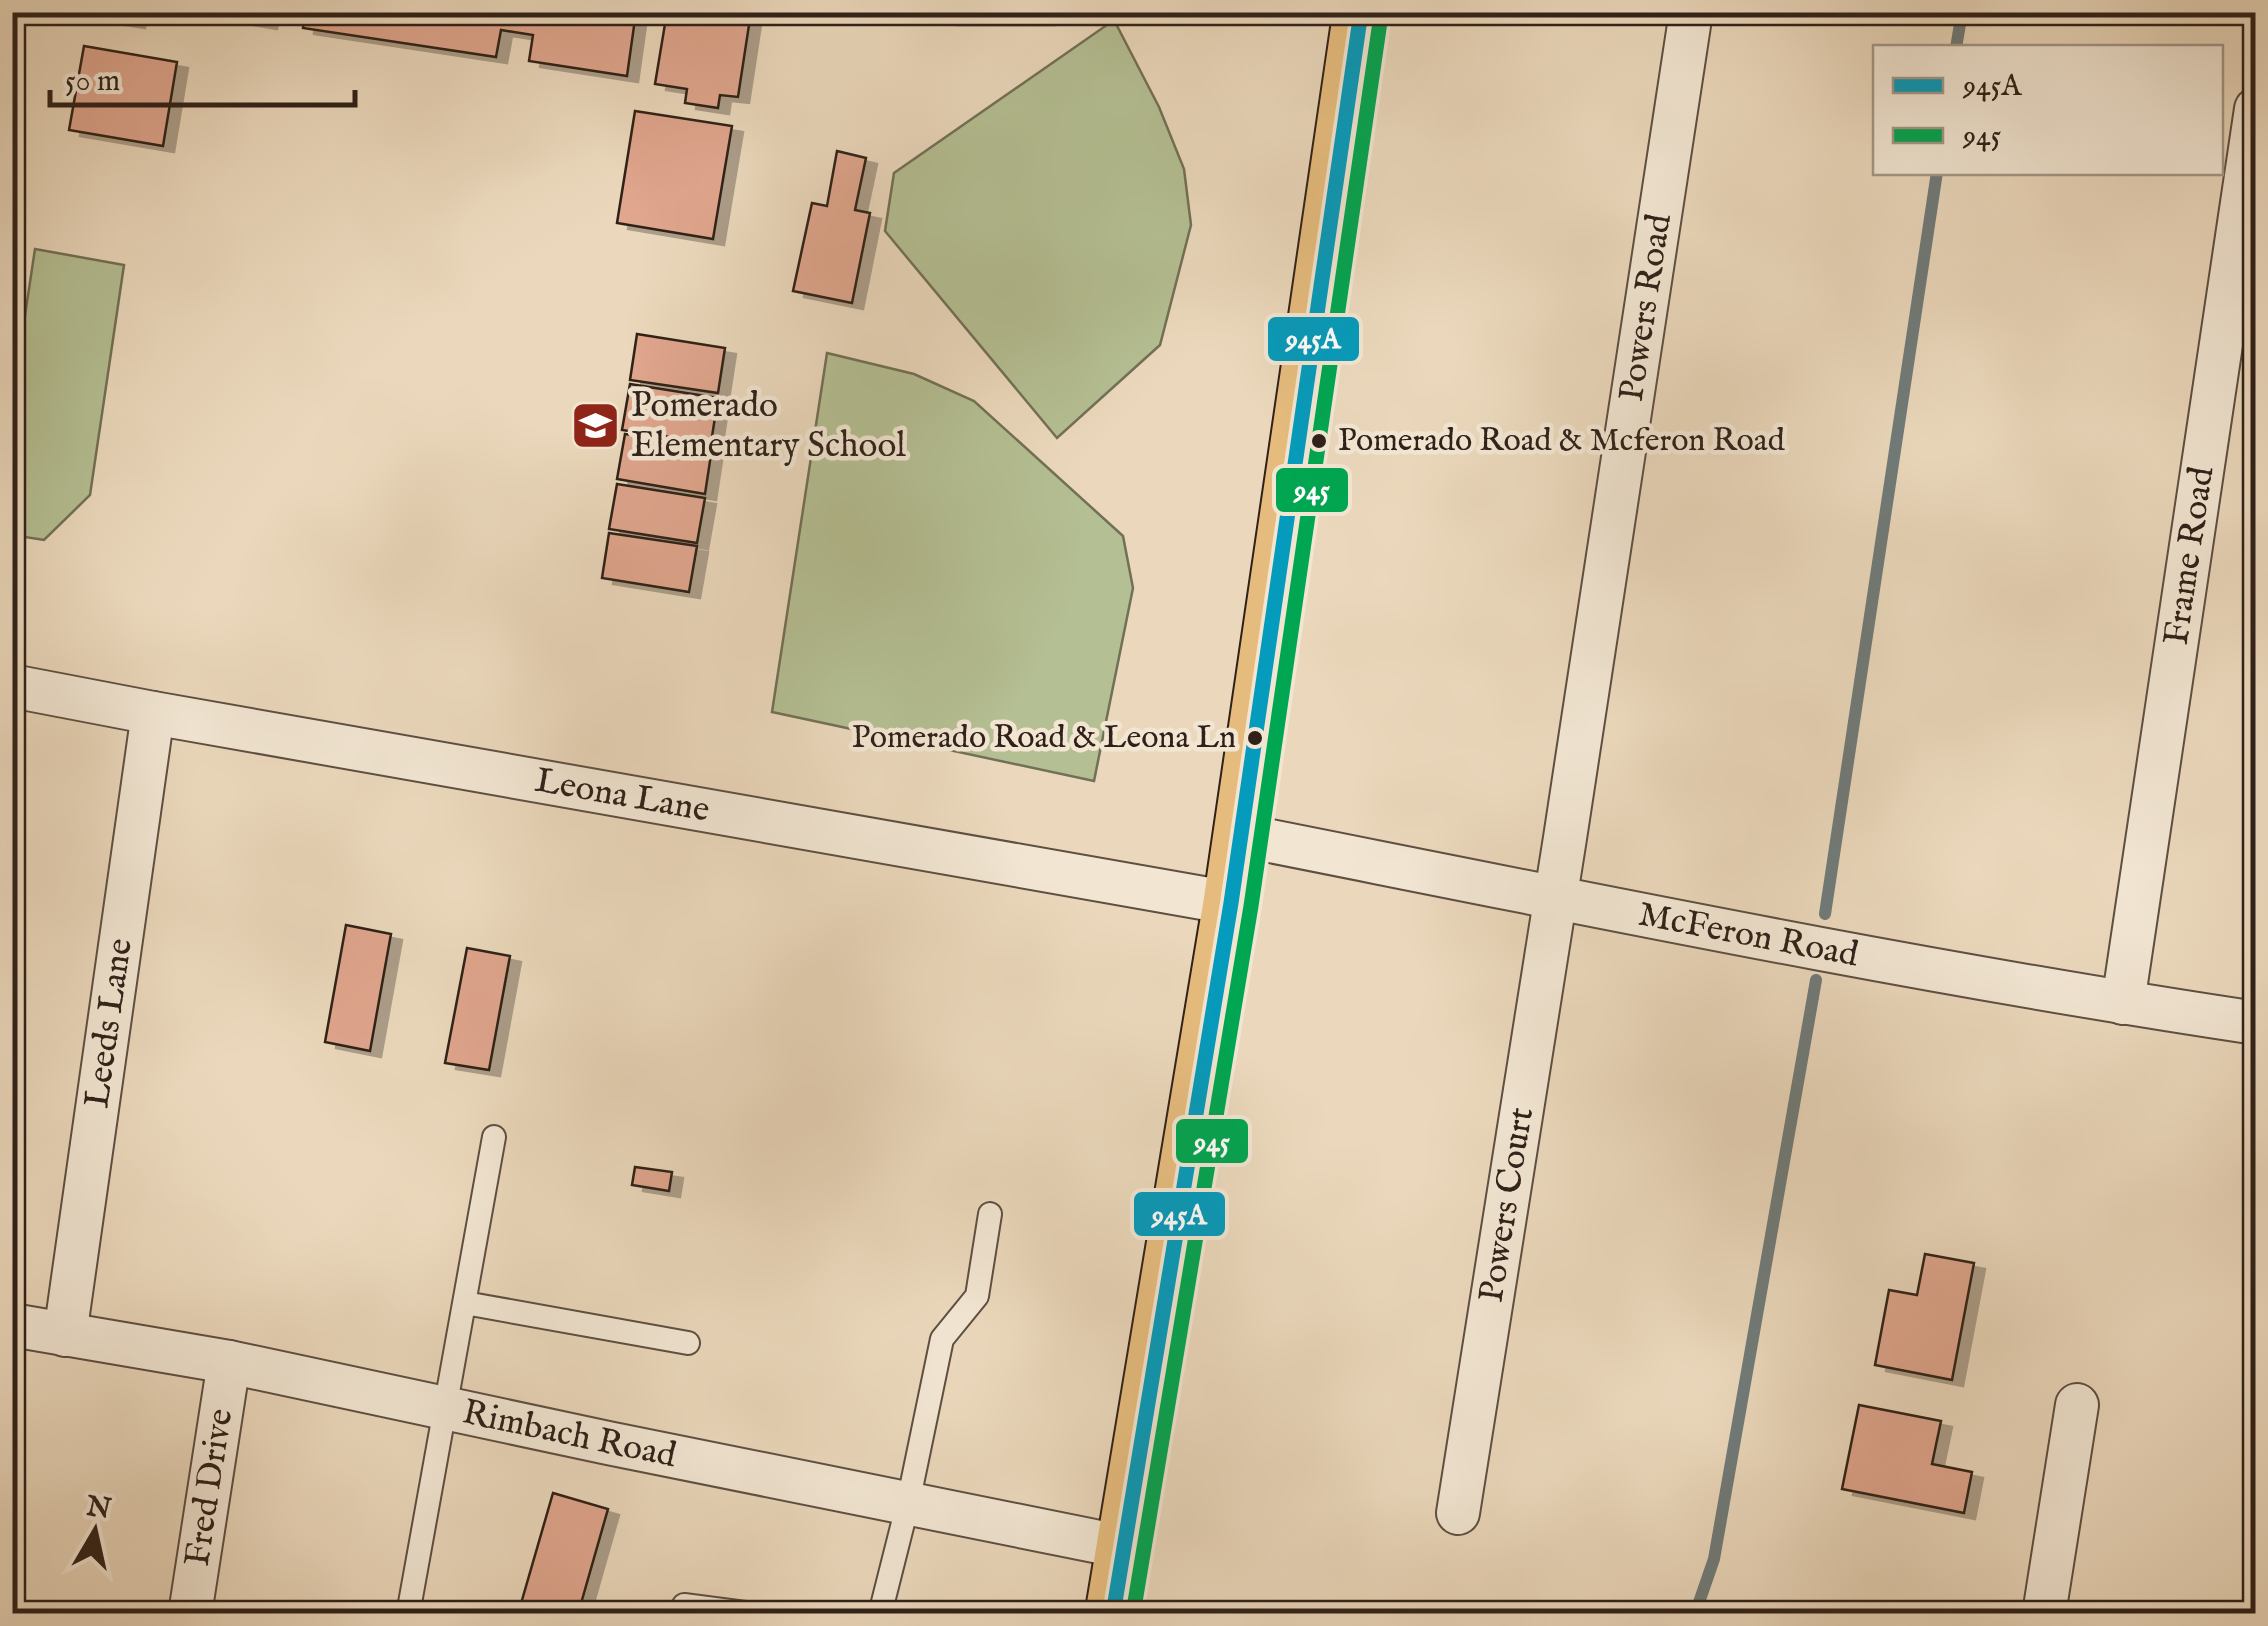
<svg xmlns="http://www.w3.org/2000/svg" width="2268" height="1626" font-family="'IM FELL English',serif">
<defs>
<filter id="shadow"><feDropShadow dx="11" dy="6" stdDeviation="0" flood-color="#0004"/></filter>
</defs>
<rect width="100%" height="100%" fill="#ebd8bc"/>
<filter id="stains"><feTurbulence type="fractalNoise" baseFrequency=".002" numOctaves="4"/><feColorMatrix values="0 0 0 0 .2 0 0 0 0 .09 0 0 0 0 .02 0 0 0 .5 -.17"/></filter>
<radialGradient id="worn" r=".72"><stop offset=".6" stop-color="#630" stop-opacity="0"/><stop offset="1" stop-color="#630" stop-opacity=".3"/></radialGradient>
<path fill="#b4bf93" stroke="#727056" stroke-width="2.5" d="M860,12H1091V13L1056,25H958L859,16Z
M1114,20L1159,107L1184,169L1191,225L1160,345L1057,438L885,231L894,173Z
M35,249L124,265L90,495L44,540L12,535L13,395Z
M827,353L914,374L974,401L1123,536L1133,588L1094,781L772,712Z"/>
<g fill="none" stroke-linecap="round" stroke-linejoin="round">
<path stroke="#707b7a" stroke-width="12" d="M1956,48L1962,12
M1825,914L1937,172
M1695,1614L1714,1559L1816,980"/>
</g>
<path fill="#e0a68e" stroke="#2f2119" stroke-width="2.5" filter="url(#shadow)" d="M88,12H136L134,22L88,15Z
M199,12H268L266,23Z
M305,12H497L560,21L561,12H636L627,76L529,61L533,35L501,30L496,57L303,28Z
M667,12H751L738,97L720,95L718,108L685,103L687,89L655,84Z
M84,46L177,62L163,146L69,130Z
M635,111L732,126L713,239L617,223Z
M837,151L866,158L855,210L870,213L852,303L793,291L812,203L827,206Z
M637,334L725,348L718,393L630,380Z
M630,384L718,398L711,443L622,430Z
M625,434L712,448L705,494L617,479Z
M617,484L705,498L697,543L609,529Z
M609,533L697,546L689,592L602,578Z
M346,925L391,934L370,1051L325,1042Z
M467,948L510,956L489,1070L445,1063Z
M635,1167L672,1172L669,1191L632,1185Z
M1925,1254L1974,1263L1952,1380L1875,1365L1889,1290L1917,1295Z
M1859,1405L1941,1421L1932,1464L1972,1472L1964,1513L1842,1489Z
M553,1493L608,1509L578,1614H518Z"/>
<g fill="none" stroke-linecap="round" stroke-linejoin="round">
<defs>
<path id="lane" d="M465,1303L688,1343
M684,1605L753,1614
M408,1614L494,1137
M880,1614L908,1503L942,1339L977,1296L990,1214"/>
<g id="street">
<path id="s1" d="M12,686L153,713L1231,903"/>
<path id="s2" d="M1240,835C1578,902 1915,972 2256,1023"/>
<path id="s3" d="M2123,1003L2256,109"/>
<path id="s4" d="M12,1325L229,1362L608,1443L1124,1547"/>
<path id="s5" d="M65,1335L153,713"/>
<path id="s6" d="M1458,1513L1565,838L1691,12"/>
<path id="s7" d="M190,1614L229,1362"/>
<path d="M2044,1614L2077,1405"/>
</g>
<path id="primary" d="M1113,1614L1231,903L1361,12"/>
</defs>
<use href="#lane" stroke="#5e4f42" stroke-width="26"/>
<use href="#street" stroke="#5e4f42" stroke-width="46"/>
<use href="#primary" stroke="#2f2119" stroke-width="59"/>
<path stroke="#2f2119" stroke-width="6" stroke-dasharray="2.5 5" stroke-linecap="butt" d="M12,1165L17,1185L21,1289"/>
<use href="#lane" stroke="#f2e6d3" stroke-width="22"/>
<use href="#street" stroke="#f2e6d3" stroke-width="42"/>
<use href="#primary" stroke="#e6bc7e" stroke-width="55"/>
<defs>
<path id="bus-1" d="M1113,1614L1231,903L1361,12"/>
<path id="bus-2" d="M1133,1614L1251,906L1381,15"/>
</defs>
<use href="#bus-1" stroke="#f2e6d3" stroke-width="22"/>
<use href="#bus-2" stroke="#f2e6d3" stroke-width="22"/>
<use href="#bus-1" stroke="#059bbc" stroke-width="15"/>
<use href="#bus-2" stroke="#00a651" stroke-width="15"/>
</g>
<defs>
<symbol id="school-square" viewBox="-11 -11 22 22"><rect x="-9" y="-9" width="18" height="18" rx="4" fill="#8f2418" stroke="#f2e6d3"/><path d="M0-5L7-2L0 1L-7-2ZM-4 1L0 2.5L4 1V4Q0 6-4 4Z" fill="#fff"/></symbol>
</defs>
<g fill-rule="evenodd">
<use href="#school-square" x="568" y="398" width="55" height="55"/>
</g>
<g fill="#2f2119" stroke="#f2e6d3" stroke-width="4">
<circle cx="1319" cy="441" r="9"/>
<circle cx="1255" cy="738" r="9"/>
</g>
<g text-anchor="middle" dominant-baseline="central" stroke-width="9" stroke-linejoin="round" paint-order="stroke">
<g font-size="32" fill="#2f2119" stroke="#f2e6d3" text-anchor="start">
<text x="1338" y="441">Pomerado Road &amp; Mcferon Road</text>
<text x="1236" y="738" text-anchor="end">Pomerado Road &amp; Leona Ln</text>
</g>
<g font-size="35" fill="#2f2119" stroke="#f2e6d3">
<text stroke="none"><textPath href="#s6" startOffset="1220">Powers Road</textPath></text>
<text stroke="none"><textPath href="#s3" startOffset="452">Frame Road</textPath></text>
<text stroke="none"><textPath href="#s1" startOffset="620">Leona Lane</textPath></text>
<text stroke="none"><textPath href="#s2" startOffset="518">McFeron Road</textPath></text>
<text stroke="none"><textPath href="#s5" startOffset="315">Leeds Lane</textPath></text>
<text stroke="none"><textPath href="#s6" startOffset="312">Powers Court</textPath></text>
<text stroke="none"><textPath href="#s4" startOffset="568">Rimbach Road</textPath></text>
<text stroke="none"><textPath href="#s7" startOffset="128">Fred Drive</textPath></text>
</g>
<g font-size="35" fill="#2f2119" stroke="#f2e6d3" text-anchor="start">
<text x="631" y="406">Pomerado<tspan x="631" dy="40">Elementary School</tspan></text>
</g>
</g>
<g stroke="#f2e6d3" stroke-width="4">
<rect x="1266" y="315" width="95" height="48" rx="10" fill="#059bbc"/>
<rect x="1274" y="466" width="76" height="48" rx="10" fill="#00a651"/>
<rect x="1174" y="1117" width="76" height="48" rx="10" fill="#00a651"/>
<rect x="1132" y="1190" width="95" height="48" rx="10" fill="#059bbc"/>
</g>
<g font-size="28" text-anchor="middle" font-weight="bold" fill="#fff">
<text x="1313" y="348">945A</text>
<text x="1312" y="499">945</text>
<text x="1212" y="1151">945</text>
<text x="1179" y="1224">945A</text>
</g>
<rect width="2268" height="1626" fill="none" stroke="#ebd8bc" stroke-width="50"/>
<rect x="15" y="15" width="2238" height="1596" fill="none" stroke="#2f2119" stroke-width="5"/>
<rect x="25" y="25" width="2218" height="1576" fill="none" stroke="#2f2119" stroke-width="2.5"/>
<rect x="1873" y="45" width="350" height="130" fill="#f2e6d3" stroke="#a49789" stroke-width="2.5"/>
<rect x="1893" y="78" width="50" height="15" fill="#059bbc" stroke="#a49789" stroke-width="2.5"/>
<text x="1963" y="95" font-size="30" fill="#2f2119">945A</text>
<rect x="1893" y="128" width="50" height="15" fill="#00a651" stroke="#a49789" stroke-width="2.5"/>
<text x="1963" y="145" font-size="30" fill="#2f2119">945</text>
<g transform="translate(95 1531) rotate(9)" stroke="#f2e6d3" stroke-width="8" paint-order="stroke">
<path d="M0-8L18 38L0 25L-18 38Z" fill="#2f2119"/>
<text y="-15" font-size="28" font-weight="bold" text-anchor="middle" fill="#2f2119">N</text>
</g>
<path d="M50 90v15h305v-15" fill="none" stroke="#2f2119" stroke-width="5"/>
<text x="65" y="90" font-size="30" fill="#2f2119" stroke="#f2e6d3" stroke-width="8" paint-order="stroke">50 m</text>
<rect width="100%" height="100%" filter="url(#stains)"/>
<rect width="100%" height="100%" fill="url(#worn)"/>
</svg>
